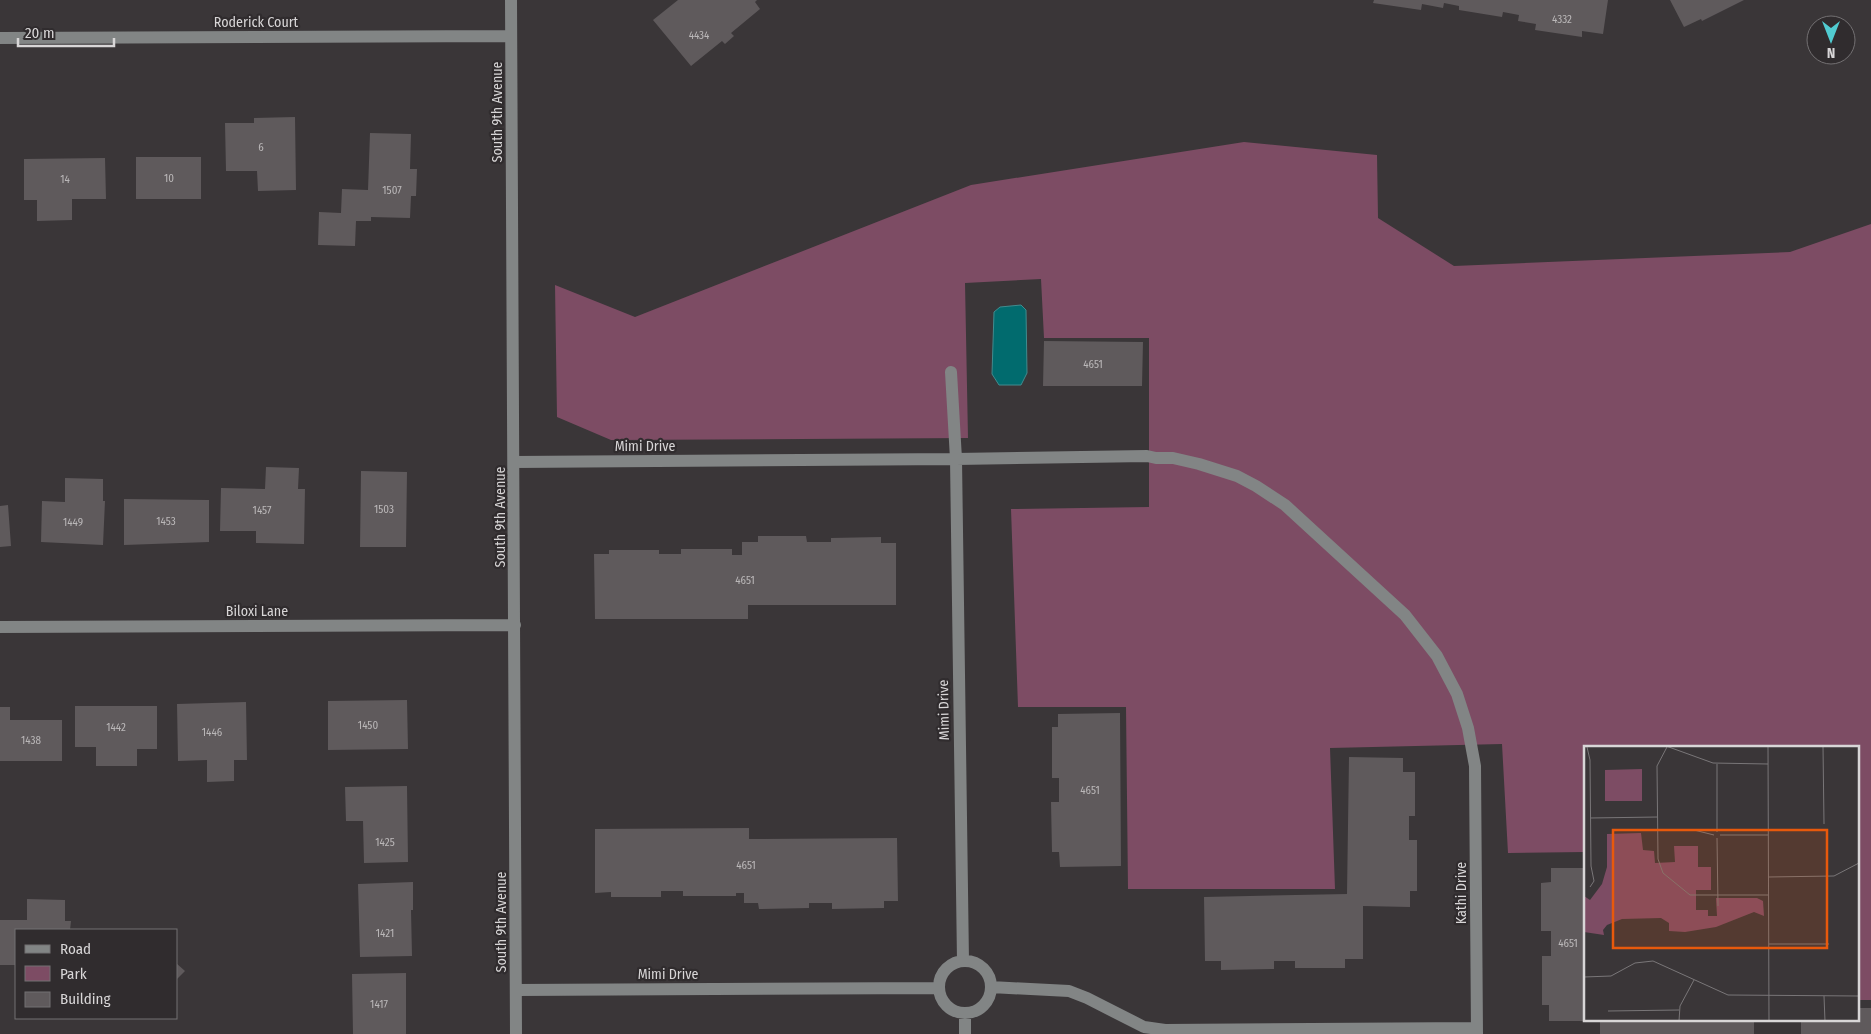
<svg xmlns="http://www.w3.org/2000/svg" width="1871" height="1034" font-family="'Fira Sans Condensed',sans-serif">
<rect width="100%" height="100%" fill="#3a3638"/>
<path fill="#7d4c64" d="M1244,142L1377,155L1378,218L1454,266L1790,252L1871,224V1000H1857V748H1585V852L1508,853L1502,744L1330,748L1335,889H1128L1126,707H1018L1011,509L1149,507V338H1044L1041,279L965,283L968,438L611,440L557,417L555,285L635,317L971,185Z"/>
<path fill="#016b6e" stroke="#428b8e" d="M1021,305L1026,310L1027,373L1021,385H999L992,374L994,312L1000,307Z"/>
<path fill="#5f5a5c" d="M678,0H757L755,2L760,9L731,33L734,36L725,44L722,41L691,66L653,20Z
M1374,0H1608L1603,34L1582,31V37L1535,30L1536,24L1518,21L1519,15L1503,12L1502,17L1459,10V6L1444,3L1443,8L1422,4L1421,10L1373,3Z
M1670,0H1744L1702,21L1701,19L1684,27Z
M295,117L296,190L258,191L257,171H226L225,123H254V118Z
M370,133L411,134L410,169H417L416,196H411L410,218L371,217V221H356L355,246L318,245L319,212L341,213L342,189L368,190Z
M136,157H201V199H136Z
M105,158L106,199H72V220L37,221V200H24V159Z
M1044,341L1143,342L1142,386H1043Z
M266,467L299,468L298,489H305L304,544L256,543V531H220L221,488L265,489Z
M361,471L407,472L406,547H360Z
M65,478L103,479V501H105L103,545L41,542L42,501L65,502Z
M124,499L209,500V542L124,545Z
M8,505L11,546L0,547V506Z
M758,536H806L807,542H831V538L881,537V543H896V605H748V619H595L594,554H609V550H659V554H681V549H732V555H742V542H758Z
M407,700L408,749L328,750V701Z
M246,702L247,760H234V781L207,782V760L178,761L177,704Z
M75,706H157V749H137V766H96V747H75Z
M0,707H10V720H62V761H0Z
M1120,713L1121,866L1060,867L1059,852H1052L1051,802H1059V778H1052V727H1058V714Z
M1349,757L1403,758V772H1415V816H1409V840H1417V891H1410V907L1363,906V959H1345V968H1295V961H1274V969L1221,970V961H1205L1204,897L1347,894Z
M407,786L408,862L364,863L363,821H346L345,787Z
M749,828V839L897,838L898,901H884V908L832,909V903H809V908L759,909L758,903H744V893H736V896H683V891H661V897H611V892L595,893V829Z
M1551,868H1585V1021H1549V1005H1542V956H1551V931H1541V883L1551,882Z
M413,882V910H411L412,956L360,957L358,884Z
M27,899L65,900V921H71L70,930H16V965H0V920H27Z
M176,963L185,971L176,980Z
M406,973V1034H353L352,974Z
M1857,1008H1871V1034H1801V1020H1857Z
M1600,1020H1754V1034H1600Z"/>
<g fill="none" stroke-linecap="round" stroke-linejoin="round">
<path stroke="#828585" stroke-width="12" d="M511,0L516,1034
M0,38L511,36
M951,372L956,459L963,961
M514,462L956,459L1147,456L1156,458H1173L1199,464L1237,476L1256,486L1285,505L1405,615L1437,656L1457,694L1468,728L1475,766L1477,1034
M0,627L515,625
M939 987a26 26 0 1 1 52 0a26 26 0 1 1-52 0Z
M991,987L1069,991L1087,998L1144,1027L1165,1030L1477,1028
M516,990L939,988
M965,1034V1013"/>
</g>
<g text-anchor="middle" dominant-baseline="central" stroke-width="4.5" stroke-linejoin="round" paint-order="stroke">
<g font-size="11" fill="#bab7b8">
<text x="1562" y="19">4332</text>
<text x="699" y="35">4434</text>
<text x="261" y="147">6</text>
<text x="169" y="178">10</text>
<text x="65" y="179">14</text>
<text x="392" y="190">1507</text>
<text x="1093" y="364">4651</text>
<text x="384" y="509">1503</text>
<text x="262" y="510">1457</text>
<text x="166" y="521">1453</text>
<text x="73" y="522">1449</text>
<text x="745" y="580">4651</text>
<text x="368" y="725">1450</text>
<text x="116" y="727">1442</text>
<text x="212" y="732">1446</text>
<text x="31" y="740">1438</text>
<text x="1090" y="790">4651</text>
<text x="385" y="842">1425</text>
<text x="746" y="865">4651</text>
<text x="385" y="933">1421</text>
<text x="1568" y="943">4651</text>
<text x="379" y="1004">1417</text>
</g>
<g font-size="14" fill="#d8d6d7" stroke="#302c2e">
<text x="256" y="22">Roderick Court</text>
<text transform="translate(497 112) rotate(-90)">South 9th Avenue</text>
<text x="645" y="446">Mimi Drive</text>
<text transform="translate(500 517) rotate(-90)">South 9th Avenue</text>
<text x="257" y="611">Biloxi Lane</text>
<text transform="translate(944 710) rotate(-91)">Mimi Drive</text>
<text transform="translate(1461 893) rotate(-90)">Kathi Drive</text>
<text transform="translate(501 922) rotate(-90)">South 9th Avenue</text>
<text x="668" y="974">Mimi Drive</text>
</g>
</g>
<g transform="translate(1584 746)">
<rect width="275" height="275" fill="#3a3638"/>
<path d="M58,23V55H21V24ZM57,87L59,104L70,105L71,117L91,116L90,100H114V121H127V144H112V164H124V170H133L132,152H173L179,155L180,170L170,166L132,181L101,186L85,185V177L77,172L38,173L23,179L19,184L20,189L0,186V150L6,154L18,138L23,121V88Z" fill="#7d4c64"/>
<path fill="none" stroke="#797678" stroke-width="1" d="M82,0L129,17L184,18M184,0L185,275M239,0L240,78M3,1L6,14L7,120L10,135L6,141M83,1L73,20L74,113L79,127L106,149H184M133,18V86M6,72L74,71M74,84H110L130,89M136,89H184M133,92L134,160M184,131L250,130L275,117M185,198H245M0,231L27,230L51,217L69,215L144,249L275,250M240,250L241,275M24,265L95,264M95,275L96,260L110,234"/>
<path fill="#e8590c" fill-opacity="0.15" stroke="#e8590c" stroke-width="2.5" d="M29,84H243V202H29Z"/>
<rect width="275" height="275" fill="none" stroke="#d8d6d7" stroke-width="2.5"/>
</g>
<rect x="15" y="929" width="162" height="90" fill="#302c2e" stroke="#737072"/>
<rect x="25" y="945" width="25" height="8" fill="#828585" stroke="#737072"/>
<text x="60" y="954" font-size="15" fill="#d8d6d7">Road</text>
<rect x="25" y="966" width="25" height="15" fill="#7d4c64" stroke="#737072"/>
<text x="60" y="979" font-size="15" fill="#d8d6d7">Park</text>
<rect x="25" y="992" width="25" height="15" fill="#5f5a5c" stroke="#737072"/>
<text x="60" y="1004" font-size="15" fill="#d8d6d7">Building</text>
<g transform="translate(1831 40) rotate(180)"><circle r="24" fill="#302c2e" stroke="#737072"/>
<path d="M0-4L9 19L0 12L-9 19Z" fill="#51ccd1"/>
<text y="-8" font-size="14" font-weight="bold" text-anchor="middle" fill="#d8d6d7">N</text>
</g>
<path d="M18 38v8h96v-8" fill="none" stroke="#d8d6d7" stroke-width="2.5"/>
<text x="25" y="38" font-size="15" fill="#d8d6d7" stroke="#302c2e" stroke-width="4" paint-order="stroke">20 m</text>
</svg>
